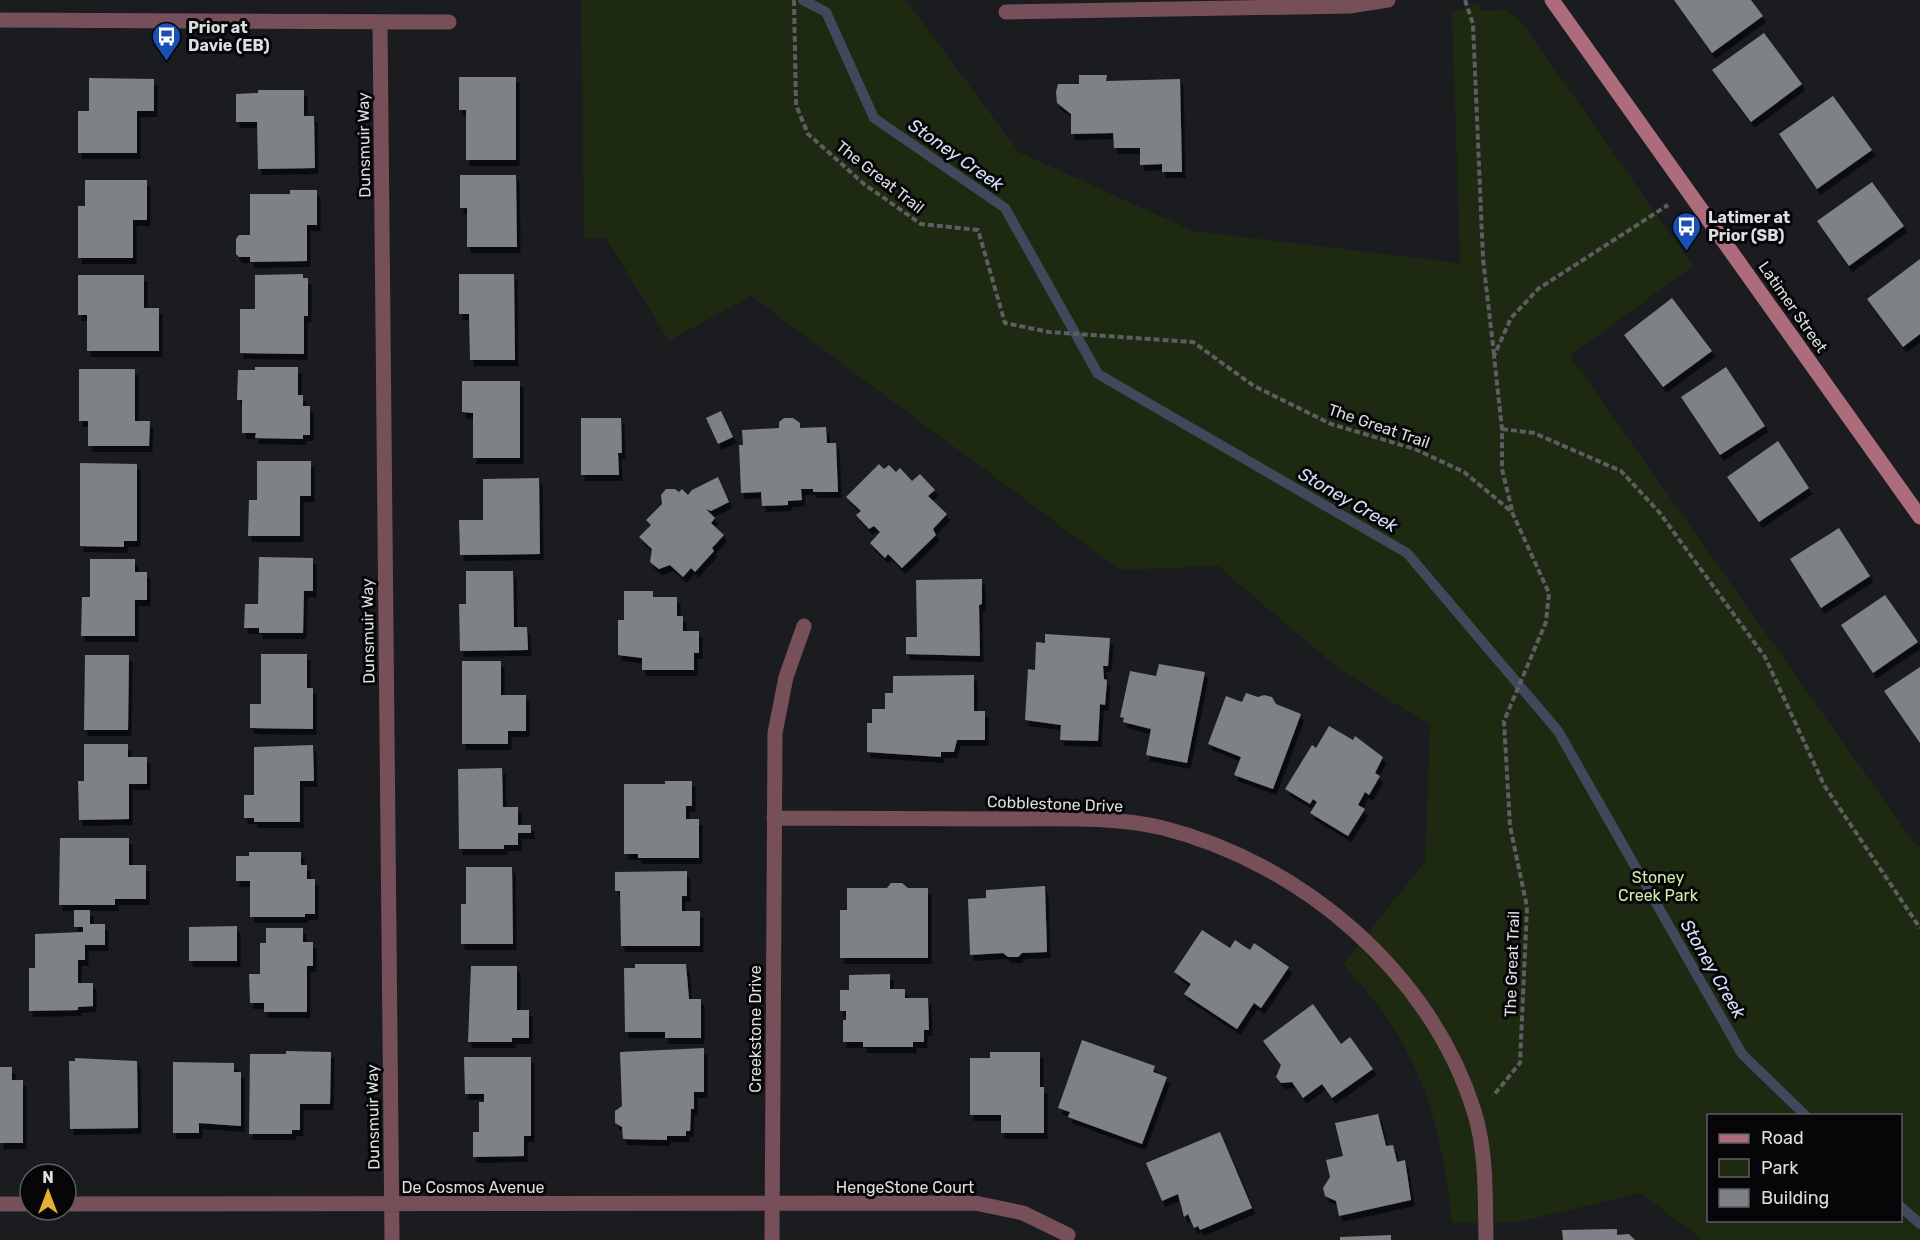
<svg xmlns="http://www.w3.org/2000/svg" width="1920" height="1240" font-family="Rubik,sans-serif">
<defs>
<filter id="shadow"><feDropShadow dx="3.5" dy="6" stdDeviation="0" flood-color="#0009"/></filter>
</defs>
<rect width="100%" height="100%" fill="#1a1c1f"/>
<path fill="#1d2a11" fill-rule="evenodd" d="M581,0H906L1019,152L1193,231L1460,263L1452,12L1479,3L1481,11L1506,10L1523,24L1693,266L1570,356L1915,844L1920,847V1240H1703L1640,1193L1519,1222L1452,1223C1444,1143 1427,1072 1379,1007C1368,992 1355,978 1343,964L1425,862L1430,725L1339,669L1218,566L1120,570L751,296L669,341L606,238H584ZM1708,1116H1900V1220H1708Z"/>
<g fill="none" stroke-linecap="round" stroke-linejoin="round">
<path stroke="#42485c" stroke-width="10" d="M803,0L826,12L874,118L1005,208L1098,374L1407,553L1558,731L1742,1054L1806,1116
M1900,1206L1920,1224"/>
</g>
<path fill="#7e8185" filter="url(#shadow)" d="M1674,0H1751L1763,16L1712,53Z
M1764,33L1802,84L1751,122L1712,70Z
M1079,75H1107L1106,81L1180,79L1182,172H1162V164L1140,165V148H1114L1113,133L1071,134V114L1057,103L1056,92L1058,84H1079Z
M459,77H516V160H466V110H459Z
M89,78L154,79V111H137V153H78V111H89Z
M258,90H304V116H314L315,168L258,169L257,122H236V94L258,93Z
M1833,96L1872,150L1817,189L1779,134Z
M460,175H516L517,247H467V208H460Z
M85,180H147V220H133V258H78V206H85Z
M1872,182L1904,226L1849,266L1817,221Z
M290,190H317V225H307V261L250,262V257H239L236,254V239L239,235H250V194H290Z
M1920,259V334L1903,347L1867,299Z
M303,274V278H308V316H304V354L240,353V309H255V275Z
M459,274H514L515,360H470L469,314H459Z
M78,275H144V308H159V351H87V315H78Z
M1672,298L1712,351L1663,387L1624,335Z
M255,367H298V395H303V406H310V435H303V439L255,438L256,433H242V400H237L238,370H255Z
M1726,367L1765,426L1720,455L1681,397Z
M79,369H135V421H150L149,446H88V421H79Z
M462,381H520V458H473V413L462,412Z
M721,411L733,437L718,444L706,418Z
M581,418H621L622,453H618L619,475H581Z
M784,418H793L800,423V428L826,427L827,443H836L838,492H813V489H801L802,500L788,501V505L762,506L761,492L741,493L739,445H743L742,430L779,428V422Z
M1778,441L1809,488L1759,522L1727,477Z
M257,461H311V496H300V536H248L249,500H257Z
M80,463L137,464V541H124V547L80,546Z
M879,464L884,469L889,465L896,472L900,468L912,481L920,474L935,490L928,496L947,514L933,529L936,535L902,568L888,554L885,558L870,543L880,532L874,526L869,529L856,515L861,511L846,497Z
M718,477L729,502L711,511L706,509L715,518L711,523L724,535L712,548L714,551L695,572L691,568L683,577L670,565L659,569L650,562L652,549L639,537L651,525L646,520L662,504L661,495L666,489H675L679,492L682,489L688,495L692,490Z
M539,478L540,554L460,555L459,520H483V479Z
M1839,528L1870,576L1821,608L1790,559Z
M259,557L313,558V591H304L303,633H259V628H244L245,604H258Z
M90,559H135V572H147V600H135V636H81L82,597H90Z
M466,571H513L514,627H527L528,650L460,651L459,604H466Z
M982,579V604L979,605L980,656L906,654V637H917L916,580Z
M624,591H653V597H677V616H683V631H699V653H694V670H642V658L618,655V620H624Z
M1885,595L1918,642L1873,673L1841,625Z
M1045,634L1110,638L1108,666H1103L1104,679L1107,680L1105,705L1100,704L1098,741L1060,740L1061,725L1025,720L1028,669L1035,670L1036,642L1045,643Z
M261,654H307V688H313V729L250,728V704H261Z
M85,655H129L128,730H84Z
M462,661H501V695H526V731H508V744H462Z
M1159,664L1205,672L1187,763L1146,755L1151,729L1123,722L1124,718L1120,717L1130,671L1156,676Z
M1920,667V743L1884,691Z
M974,675V711H985V740H957L954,752H941V757L867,752V723H872V709H885V693H893V676Z
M1246,693L1258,697L1264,695L1272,697L1276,704L1301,714L1273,789L1234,775L1241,757L1208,744L1226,696L1242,702Z
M1329,726L1353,740L1355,736L1383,757L1375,773L1380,776L1369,795L1365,792L1358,805L1365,809L1348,836L1310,813L1317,802L1313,799L1310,804L1285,789L1312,745L1316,748Z
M84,744H128V757H147V784H129V819L79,820L78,781H84Z
M313,745L314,781H300V822H254V818H244V795H254V747Z
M502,768L503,807H518V825H531V833H518V845H504V849H459L458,769Z
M665,781H692V806H686V819H699V858H638V854H624V784H665Z
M60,838H129V865H146V899H115V905H59Z
M249,852H301V865H307V879H315V914H305V917H250V881H236V856H249Z
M466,867H512L513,944H461V904H466Z
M687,871V896H682V911H700V946H621L620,891H615V872Z
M891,883H902L908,888H928V958H840V910H847V888H887Z
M1045,886L1047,952L1022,953L1018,957H1008L1003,953L970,955L968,899L986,898V890Z
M74,910H90V924H105V945H85V960H78V983H93V1006L78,1007V1010L29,1011V968H35V934L83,932V927H74Z
M237,926V961H189V927Z
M266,928H303V942H313V966H307V1012H264V1003H250L249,974H260V943H266Z
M1202,930L1230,948L1235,940L1250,950L1254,943L1289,967L1261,1008L1254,1003L1237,1029L1184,994L1191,984L1174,972Z
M635,964H686L689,999H701V1038H665V1032H625L624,968H635Z
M471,966H517V1010H529V1038H512V1042H468Z
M890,974V989H905V998H928L929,1030H924V1042H913V1047H863V1042H843V1020H846V1011H840V990H849V975Z
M1313,1004L1341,1044L1350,1037L1373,1069L1332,1098L1322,1084L1303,1098L1292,1082L1281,1083L1276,1077L1281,1065L1263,1041Z
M1082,1040L1155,1066L1153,1072L1167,1077L1142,1144L1068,1117L1070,1112L1058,1108Z
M704,1048V1092H694V1109H691L690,1131H686V1136H667V1140L623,1139L622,1127L615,1123V1111L622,1106L620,1052Z
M286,1051L331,1052L330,1104H300V1130H292V1134H249L250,1054H286Z
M990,1052H1040V1087H1044V1133H1001V1115H970V1058H990Z
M464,1057H531V1136H524V1156L473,1157V1132H479V1102H484V1094H465Z
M75,1058L137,1061L138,1128L70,1129L69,1061H75Z
M173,1062L234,1063V1072H241V1126L199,1123V1133H173Z
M0,1067H12V1080H23V1143H0Z
M1378,1114L1386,1146L1393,1145L1397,1162L1405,1160L1411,1200L1339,1216L1336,1201L1325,1196L1323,1188L1330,1177L1326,1160L1343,1156L1335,1123Z
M1220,1132L1252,1208L1200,1230L1198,1226L1194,1228L1188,1214L1184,1217L1178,1194L1162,1201L1146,1163Z
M1617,1229V1235L1629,1234L1635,1240H1563L1562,1230Z
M1391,1235V1240H1340V1237Z"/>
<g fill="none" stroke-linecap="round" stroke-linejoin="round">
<path stroke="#5c5e61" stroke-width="4" stroke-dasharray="6 3" stroke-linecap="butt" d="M794,0L796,105L808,134L864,184L921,224L978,230L1005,323L1049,332L1193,342L1254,386L1331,424L1415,449L1464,472L1512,512L1549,593L1546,622L1504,721L1510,826L1527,907L1520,1063L1493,1096
M1465,0L1473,24L1483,259L1494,354
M1502,429L1534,433L1621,471L1659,512L1765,657L1824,785L1920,928
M1512,510L1502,469V429L1494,356L1511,318L1538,289L1668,205"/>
<path stroke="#774f59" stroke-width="15" d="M1006,12L1350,6L1388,0
M0,20L449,22
M380,22L392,1240
M774,818C851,818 928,819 1005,819C1056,819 1114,816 1163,828C1302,863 1431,973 1474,1111C1487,1152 1485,1198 1486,1240
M0,1204H30
M66,1204L975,1203L1023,1213L1068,1235
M772,1240L775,733L786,677L804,626"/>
<path stroke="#ac6c7c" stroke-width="15" d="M1552,0L1920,517"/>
</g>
<defs>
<symbol id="bus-pin" viewBox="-11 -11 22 30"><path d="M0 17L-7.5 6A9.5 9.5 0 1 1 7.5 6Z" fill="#1a4fb4" stroke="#060608"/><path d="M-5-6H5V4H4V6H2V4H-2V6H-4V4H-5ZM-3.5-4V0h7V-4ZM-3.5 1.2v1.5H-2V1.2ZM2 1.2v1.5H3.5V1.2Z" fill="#fff"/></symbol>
</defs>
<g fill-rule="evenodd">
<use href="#bus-pin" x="150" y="20" width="33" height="45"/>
<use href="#bus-pin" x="1670" y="210" width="33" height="45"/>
</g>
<g text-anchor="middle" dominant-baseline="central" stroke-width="6" stroke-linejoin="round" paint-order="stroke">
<g font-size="16" font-weight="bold" fill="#dddee1" stroke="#060608" text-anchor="start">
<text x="188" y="27">Prior at<tspan x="188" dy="18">Davie (EB)</tspan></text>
<text x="1708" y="217">Latimer at<tspan x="1708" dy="18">Prior (SB)</tspan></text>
</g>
<g font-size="16" fill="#dddee1" stroke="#060608">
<text transform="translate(364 145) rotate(-91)">Dunsmuir Way</text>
<text transform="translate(880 177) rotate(38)">The Great Trail</text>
<text transform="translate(1793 307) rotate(55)">Latimer Street</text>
<text transform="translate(1379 426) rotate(19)">The Great Trail</text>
<text transform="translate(368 631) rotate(-91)">Dunsmuir Way</text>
<text transform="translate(1055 804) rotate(2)">Cobblestone Drive</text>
<text transform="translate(1512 964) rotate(-88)">The Great Trail</text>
<text transform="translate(755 1029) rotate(-90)">Creekstone Drive</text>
<text transform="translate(373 1117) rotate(-91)">Dunsmuir Way</text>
<text x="473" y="1187">De Cosmos Avenue</text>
<text x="905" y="1187">HengeStone Court</text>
</g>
<g font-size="16" fill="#ccefae" stroke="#060608">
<text x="1658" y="877">Stoney<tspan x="1658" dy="18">Creek Park</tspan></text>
</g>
<g font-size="18" font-style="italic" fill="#d1e1f9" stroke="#060608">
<text transform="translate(956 155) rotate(35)">Stoney Creek</text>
<text transform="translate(1348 500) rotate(30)">Stoney Creek</text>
<text transform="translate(1713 969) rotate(60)">Stoney Creek</text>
</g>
</g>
<rect x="1707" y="1114" width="195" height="108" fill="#060608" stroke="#5c5c5f" stroke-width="1.5"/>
<rect x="1719" y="1134" width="30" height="9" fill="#ac6c7c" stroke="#5c5c5f" stroke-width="1.5"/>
<text x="1761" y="1144" font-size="18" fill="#dddee1">Road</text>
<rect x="1719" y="1159" width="30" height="18" fill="#1d2a11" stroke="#5c5c5f" stroke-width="1.5"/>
<text x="1761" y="1174" font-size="18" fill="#dddee1">Park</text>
<rect x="1719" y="1189" width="30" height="18" fill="#7e8185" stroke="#5c5c5f" stroke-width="1.5"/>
<text x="1761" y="1204" font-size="18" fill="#dddee1">Building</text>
<g transform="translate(48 1192)"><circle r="28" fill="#060608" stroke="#5c5c5f" stroke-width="1.5"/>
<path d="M0-4.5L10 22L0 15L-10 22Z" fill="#e7ac36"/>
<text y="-9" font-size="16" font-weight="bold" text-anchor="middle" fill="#dddee1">N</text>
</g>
</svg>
